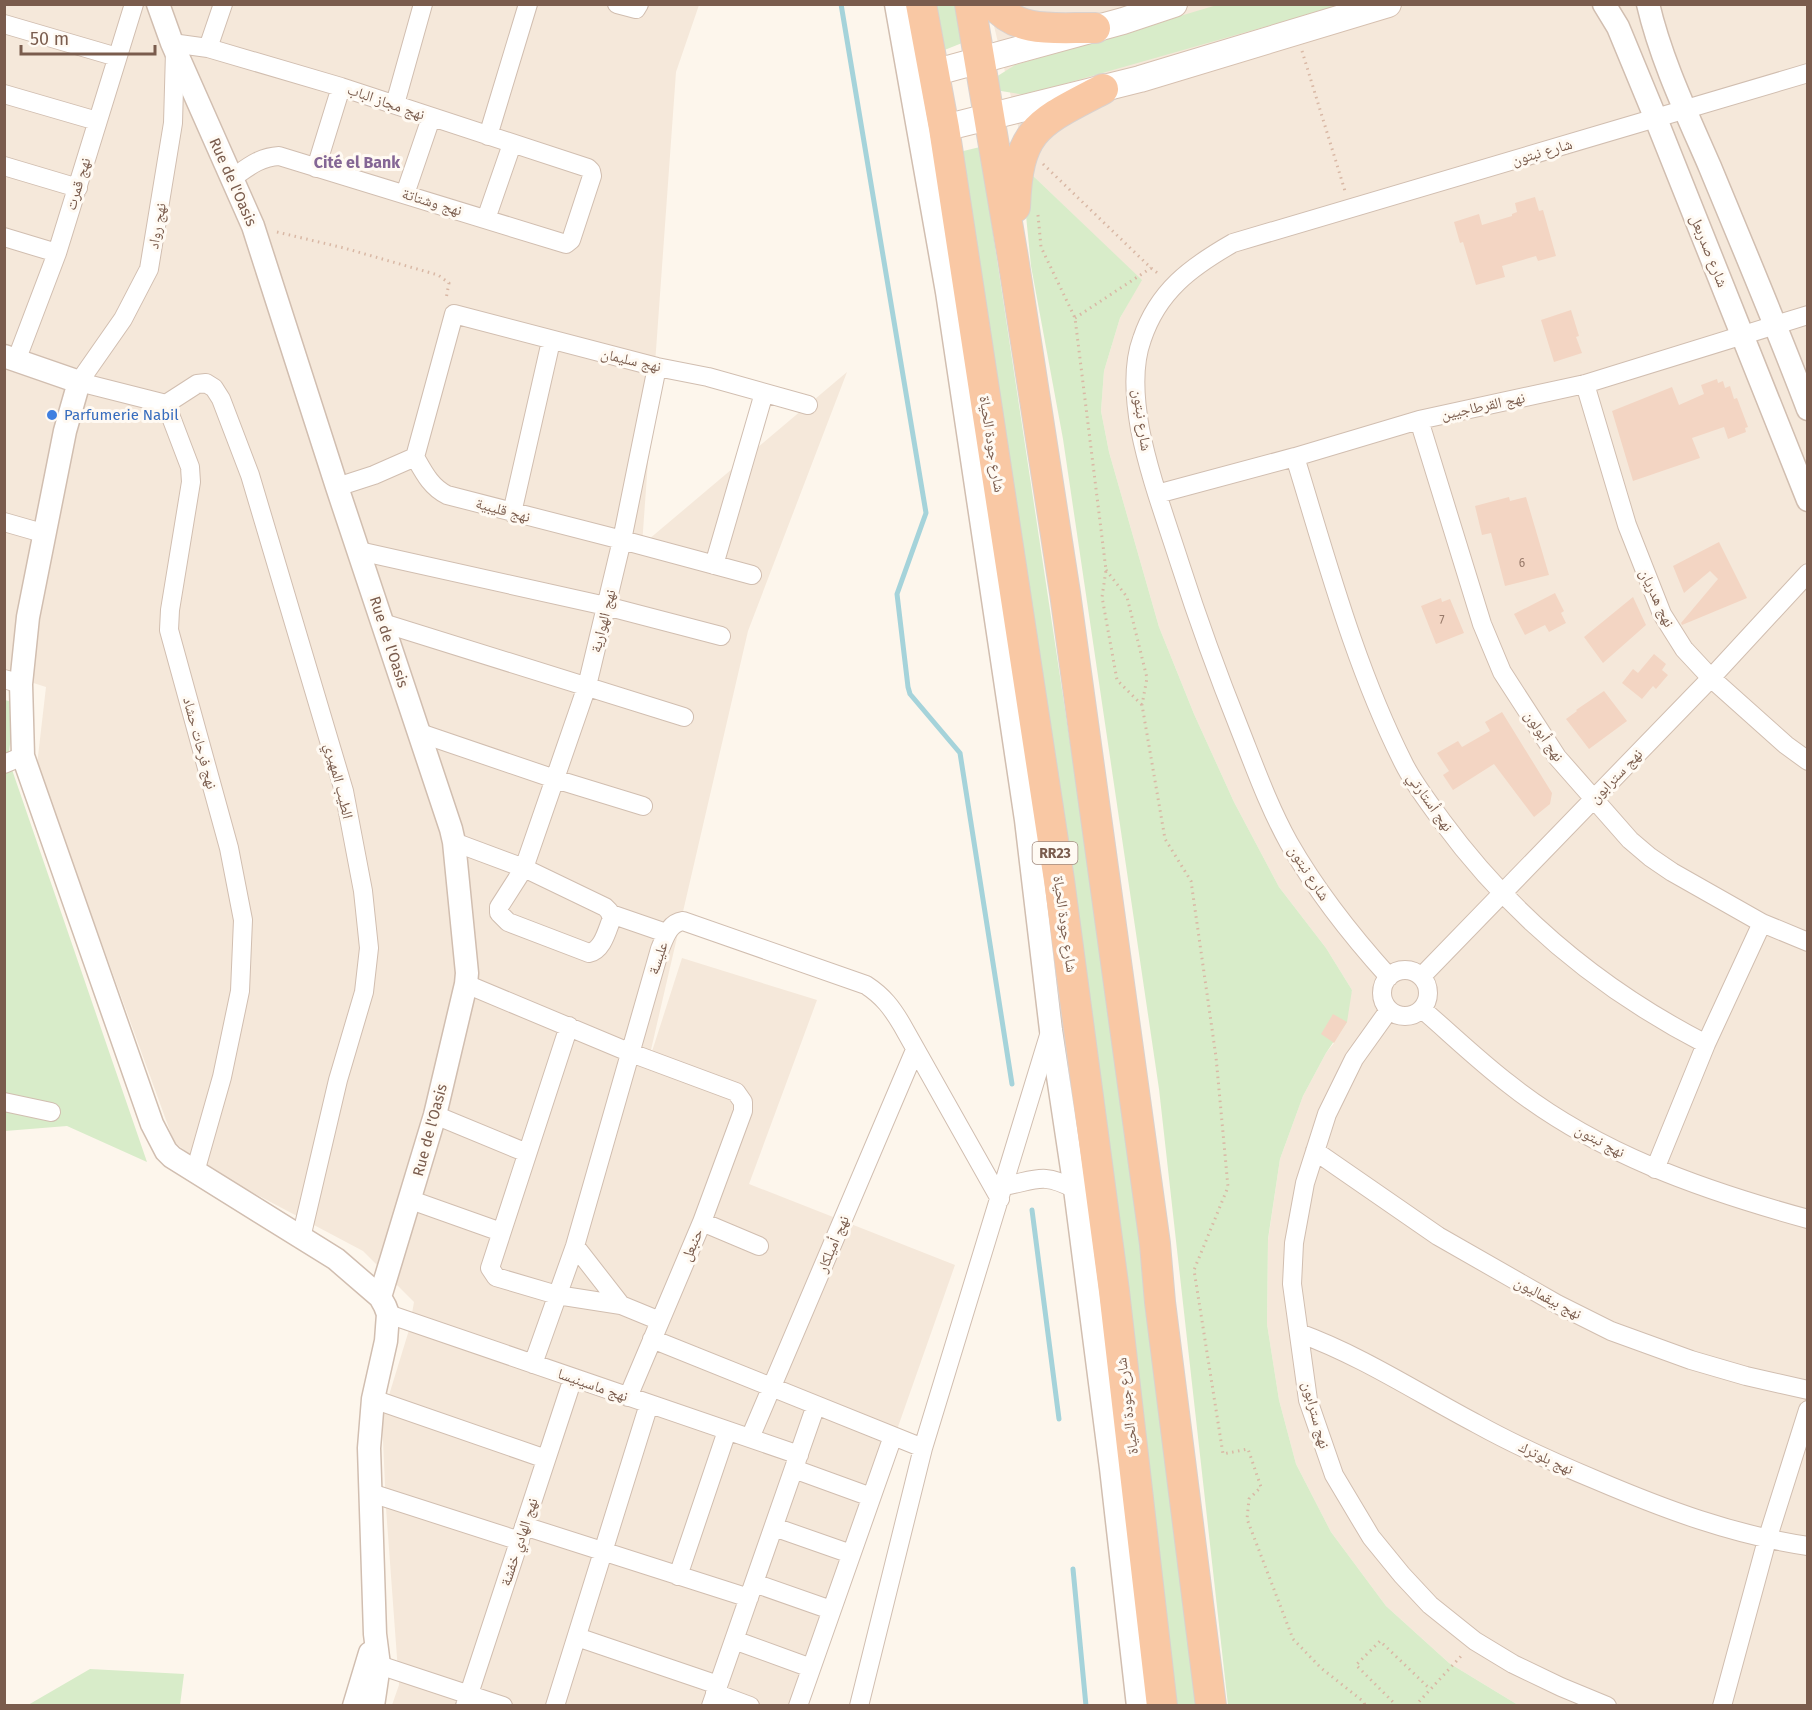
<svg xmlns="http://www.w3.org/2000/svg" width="1812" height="1710" font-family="'Fira Sans','Noto Naskh Arabic',sans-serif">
<rect width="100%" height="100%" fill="#fdf6ec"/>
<path fill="#f5e8da" d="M4,5H699L676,72L642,545L847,372L748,631L647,1067L682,958L817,1000L749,1184L955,1265L800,1705H392L399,1685L386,1508L382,1418L409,1330L414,1302L363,1251L210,1170L174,1142L37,765L46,687L5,674Z
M989,5H1807V1705H1518L1449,1663L1386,1606L1331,1532L1296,1464L1279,1400L1267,1324L1268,1240L1280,1159L1303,1096L1326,1053L1334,1043L1352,990L1326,948L1279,887L1234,802L1194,714L1159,627L1109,452L1101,411L1104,371L1120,318L1141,280L1029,172Z"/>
<path fill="#d8ecc9" d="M934,5H955L962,43L942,51Z
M1217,5H1342L1025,95L995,90L996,77L1015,65Z
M980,147L1123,1093L1198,1705H1169L951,154Z
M1029,172L1142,280L1120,318L1104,371L1101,411L1109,452L1159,627L1194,714L1234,802L1279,887L1326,948L1352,990L1347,1022L1326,1053L1303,1096L1280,1159L1268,1239L1267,1324L1279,1400L1296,1464L1331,1532L1386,1606L1449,1663L1518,1705H1228L1159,1089L1063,439L1031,266L1024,195Z
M5,700L16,703L8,758L147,1162L67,1126L5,1131Z
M90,1669L184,1674L180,1705H28Z"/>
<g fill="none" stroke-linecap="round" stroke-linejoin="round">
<path stroke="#a5d3da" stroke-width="5" d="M841,4L926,513L897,594L908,687L910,694L960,753L1012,1084
M1032,1210L1059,1419
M1073,1569L1086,1706"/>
</g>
<path fill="#f3d5c3" d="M1535,197L1539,211L1543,210L1556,256L1538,261L1536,256L1502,266L1505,277L1476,285L1463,242L1460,243L1454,222L1479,214L1482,225L1512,216V214L1517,212L1515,203Z
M1571,310L1579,336L1576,337L1582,353L1554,362L1541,320Z
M1717,379L1718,383L1723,381L1725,388L1730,386L1734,399L1737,398L1748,427L1745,428L1746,432L1728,439L1724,427L1692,438L1700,458L1633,481L1612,411L1672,387L1679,405L1704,394L1701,385Z
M1509,497L1510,501L1526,497L1549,575L1505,586L1491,533L1482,535L1475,506Z
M1719,542L1747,598L1682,625L1681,623L1718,579L1710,571L1684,593L1673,566Z
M1555,593L1564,611L1561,613L1566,623L1549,632L1545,625L1525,635L1514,614Z
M1633,597L1646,625L1603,663L1584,637Z
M1441,598L1442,602L1450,599L1464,633L1436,644L1421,606Z
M1654,654L1666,664L1662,670L1668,675L1656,689L1653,686L1642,699L1622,683L1633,669L1638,673Z
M1604,691L1627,721L1589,749L1566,719L1577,711L1576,710Z
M1502,712L1552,793L1550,804L1534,817L1494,764L1453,790L1443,775L1449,771L1437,753L1458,741L1462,747L1490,731L1485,722Z
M1333,1014L1347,1022L1334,1043L1321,1034Z"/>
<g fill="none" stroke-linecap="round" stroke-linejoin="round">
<defs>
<path id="minor" d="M617,4L636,9L639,4
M4,24L117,57
M172,43L208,48L341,87L588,168L591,171L592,176L571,240L566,244L279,156C259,157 247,168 231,179
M208,48L223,4
M175,52L173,123L149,269L123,319L79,382L166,404L190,467L191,482L170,610L169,630L229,848L243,920L240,991L222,1077L195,1172
M4,94L97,121
M395,104L423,4
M488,136L528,4
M4,166L78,188
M316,168L341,87
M405,194L431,118
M486,219L512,144
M4,237L57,253
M16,361L57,253L134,4
M1585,384L1627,525L1662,614L1684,649L1711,678L1786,745L1808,761
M166,404L197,384L206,383L214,388L221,399L250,475L344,791L363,891L369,948L364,992L338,1080L301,1238
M1419,420L1482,624L1502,672L1557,757L1630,840L1650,857L1672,872L1762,923L1808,942
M1295,457C1327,561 1355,667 1404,764C1414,784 1429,803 1442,821C1512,916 1601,990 1706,1044
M337,487L374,475L415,457
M1157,494L1295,457L1419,420L1585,384L1808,315
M512,513L551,341
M4,522L46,534
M359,551L606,606L721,636
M714,565L764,393
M752,575L622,540L447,495C431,487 424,473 415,457L454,314L657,367L708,377L808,405
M383,623L684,717
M4,679L21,684
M420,733L555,779L643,806
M4,764L23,756
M454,842L524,868L605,907L609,911L612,918C607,930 603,950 589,953L508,922L499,913V907L524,868L587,686L622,540L657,367
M611,914L666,933
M1382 993a23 23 0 1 1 46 0a23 23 0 1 1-46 0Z
M1422,976L1711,678L1808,573
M1389,977C1351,935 1317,892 1289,843C1269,807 1255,768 1240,730C1218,675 1198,620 1180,564C1166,520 1149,475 1140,429C1135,401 1132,366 1142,339C1158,291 1191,267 1233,243L1808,73
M466,984L631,1053L736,1092L743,1102V1111L702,1222L628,1397
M1422,1009C1451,1034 1479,1061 1509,1084C1596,1153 1702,1190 1808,1219
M1389,1010L1354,1059L1327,1114L1305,1183L1294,1243L1292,1284L1308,1400L1334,1475L1371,1537L1402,1575L1430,1605L1475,1641L1513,1664L1561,1687L1607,1706
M569,1026L490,1268L496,1277L557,1295L621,1305L660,1321
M4,1102L51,1112
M435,1115L527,1153
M1315,1151L1438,1236L1557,1304L1611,1331L1691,1360L1746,1376L1808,1390
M1655,1169L1706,1044L1762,923
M1004,1186C1037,1180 1042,1172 1075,1189
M411,1200L501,1232
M702,1222L759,1246
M575,1246L621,1305
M388,1314L799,1455
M1299,1333C1362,1356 1418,1393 1477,1424C1515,1445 1555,1463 1596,1480C1664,1509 1733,1535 1808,1546
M652,1339L923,1448
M533,1364L575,1246L660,949C665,937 669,923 683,921L866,985C883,996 892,1008 902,1025L1000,1199
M373,1399L546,1459
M750,1438L915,1050
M794,1469L871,1497
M371,1493L520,1541
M524,1526L749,1598
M774,1527L851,1554
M678,1576L727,1431
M754,1583L831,1610
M577,1637L718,1685
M734,1640L811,1668
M379,1665L503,1706
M715,1693L750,1706
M465,1706L573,1378
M555,1706L649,1404
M711,1706L816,1405
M798,1706L893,1436
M859,1706L923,1448L1050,1032
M1722,1706L1767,1540L1808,1410"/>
<path id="tertiary" d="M158,4L172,43L253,226L337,487L451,829L454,842L467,973L466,984L435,1115L380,1297
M896,4L947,292L1026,820L1051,1030L1075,1189L1111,1468L1138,1706
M1604,4L1618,27L1656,119L1808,500
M1648,4C1661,60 1687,114 1710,167C1743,247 1777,327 1808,409
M4,356L79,382L65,431L28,617L21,684L23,756L152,1124L166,1151L172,1157L336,1259L380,1297L385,1306L388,1314L386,1341L373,1399L369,1448L375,1634L379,1665L373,1706
M354,1706L370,1653"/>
<path id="secondary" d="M933,73L1123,21L1174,4
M944,128L1140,79L1388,4"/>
<path id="trunk" d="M921,4L944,128L1059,880L1114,1291L1162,1706
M970,4L1013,258L1065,593L1155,1244L1160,1302L1211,1706
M994,4C1018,35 1061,27 1095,28
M1015,207C1018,128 1038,123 1103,89"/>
</defs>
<use href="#minor" stroke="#d1beb0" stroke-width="20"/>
<use href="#tertiary" stroke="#d1beb0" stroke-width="25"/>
<use href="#secondary" stroke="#d6c0b0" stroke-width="28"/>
<use href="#trunk" stroke="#dad1cd" stroke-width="32"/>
<path stroke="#d9b8a5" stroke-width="3" stroke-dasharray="1.5 4.5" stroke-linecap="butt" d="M1302,51L1345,191
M1043,164L1151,268L1160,275
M1038,215L1041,247L1075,318L1106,570L1102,597L1117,680L1142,705
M277,232L344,248L438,275L449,283L446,299
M1075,318L1151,268
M1106,570L1127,597L1147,678L1142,705L1165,839L1191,881L1216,1057L1228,1187L1194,1270L1223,1454L1248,1449L1261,1487L1249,1499L1247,1519L1293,1639L1321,1668L1364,1702L1365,1706
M1397,1706L1356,1665L1380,1641L1430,1689
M1415,1706L1463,1654"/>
<use href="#minor" stroke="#fff" stroke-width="18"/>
<use href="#tertiary" stroke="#fff" stroke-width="22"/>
<use href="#secondary" stroke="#fff" stroke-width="26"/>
<use href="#trunk" stroke="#f9c8a4" stroke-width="30"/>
</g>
<circle fill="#3f7fe0" stroke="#fffaf3" stroke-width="2" cx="52" cy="415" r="6"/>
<g text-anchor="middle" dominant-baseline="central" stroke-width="6" stroke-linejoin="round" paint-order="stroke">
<g font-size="12" fill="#987a6a">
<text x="1522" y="563">6</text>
<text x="1442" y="620">7</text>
</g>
<rect fill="#fffaf3" stroke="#a28b7f" stroke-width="1.5" x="1032.5" y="842" width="45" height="22" rx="4.5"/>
<g font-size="14" font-weight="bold" fill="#7a5c4d">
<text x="1055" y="853">RR23</text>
</g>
<g font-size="15" fill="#7a5c4d" stroke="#fffaf3">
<text transform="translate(386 102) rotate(19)">نهج مجاز الباب</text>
<text transform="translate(1542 152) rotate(-16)">شارع نبتون</text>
<text transform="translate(233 182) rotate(66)">Rue de l'Oasis</text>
<text transform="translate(78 184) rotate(-73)">نهج قمرت</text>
<text transform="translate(432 202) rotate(17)">نهج وشتاتة</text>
<text transform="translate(157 226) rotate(-80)">نهج رواد</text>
<text transform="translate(1709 251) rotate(68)">شارع صدربعل</text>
<text transform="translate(631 360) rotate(13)">نهج سليمان</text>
<text transform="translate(1483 406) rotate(-12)">نهج القرطاجيين</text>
<text transform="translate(1142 420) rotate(82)">شارع نبتون</text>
<text transform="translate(992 444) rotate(81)">شارع جودة الحياة</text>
<text transform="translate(503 510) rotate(15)">نهج قليبية</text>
<text transform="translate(1657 598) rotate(65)">نهج هدريان</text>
<text transform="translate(603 621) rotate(-76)">نهج الهوارية</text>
<text transform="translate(389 642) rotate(72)">Rue de l'Oasis</text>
<text transform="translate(1544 736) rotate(56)">نهج أبولون</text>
<text transform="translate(200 743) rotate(75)">نهج فرحات حشاد</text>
<text transform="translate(1616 776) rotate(-46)">نهج سترابون</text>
<text transform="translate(339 781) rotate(76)">الطيب المهيري</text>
<text transform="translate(1430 802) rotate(55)">نهج أستارتي</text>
<text transform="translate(1309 873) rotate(57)">شارع نبتون</text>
<text transform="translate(1065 924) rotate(82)">شارع جودة الحياة</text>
<text transform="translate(658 958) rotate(-72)">عليسة</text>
<text transform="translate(430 1130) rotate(-75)">Rue de l'Oasis</text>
<text transform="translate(1600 1141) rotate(28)">نهج نبتون</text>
<text transform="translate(833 1244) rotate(-67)">نهج أميلكار</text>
<text transform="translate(692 1245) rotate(-67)">حنبعل</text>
<text transform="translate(1548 1298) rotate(28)">نهج بيقماليون</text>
<text transform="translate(593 1385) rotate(19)">نهج ماسينيسا</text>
<text transform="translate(1127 1406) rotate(-97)">شارع جودة الحياة</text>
<text transform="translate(1316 1415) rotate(75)">نهج سترابون</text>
<text transform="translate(1546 1458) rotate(25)">نهج بلوترك</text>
<text transform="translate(519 1542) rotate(-72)">نهج الهادي خفشة</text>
</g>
<g font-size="15" fill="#366cbe" stroke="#fffaf3" text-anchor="start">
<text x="64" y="415">Parfumerie Nabil</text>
</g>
<g font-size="16" font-weight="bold" fill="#846695" stroke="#fffaf3">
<text x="357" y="162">Cité el Bank</text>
</g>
</g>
<rect width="1812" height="1710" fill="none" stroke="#7a5c4d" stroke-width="12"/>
<path d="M21 45v9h134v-9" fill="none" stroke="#7a5c4d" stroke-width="3"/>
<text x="30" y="45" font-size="18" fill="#7a5c4d" stroke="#fffaf3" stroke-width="4.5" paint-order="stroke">50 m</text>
</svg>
